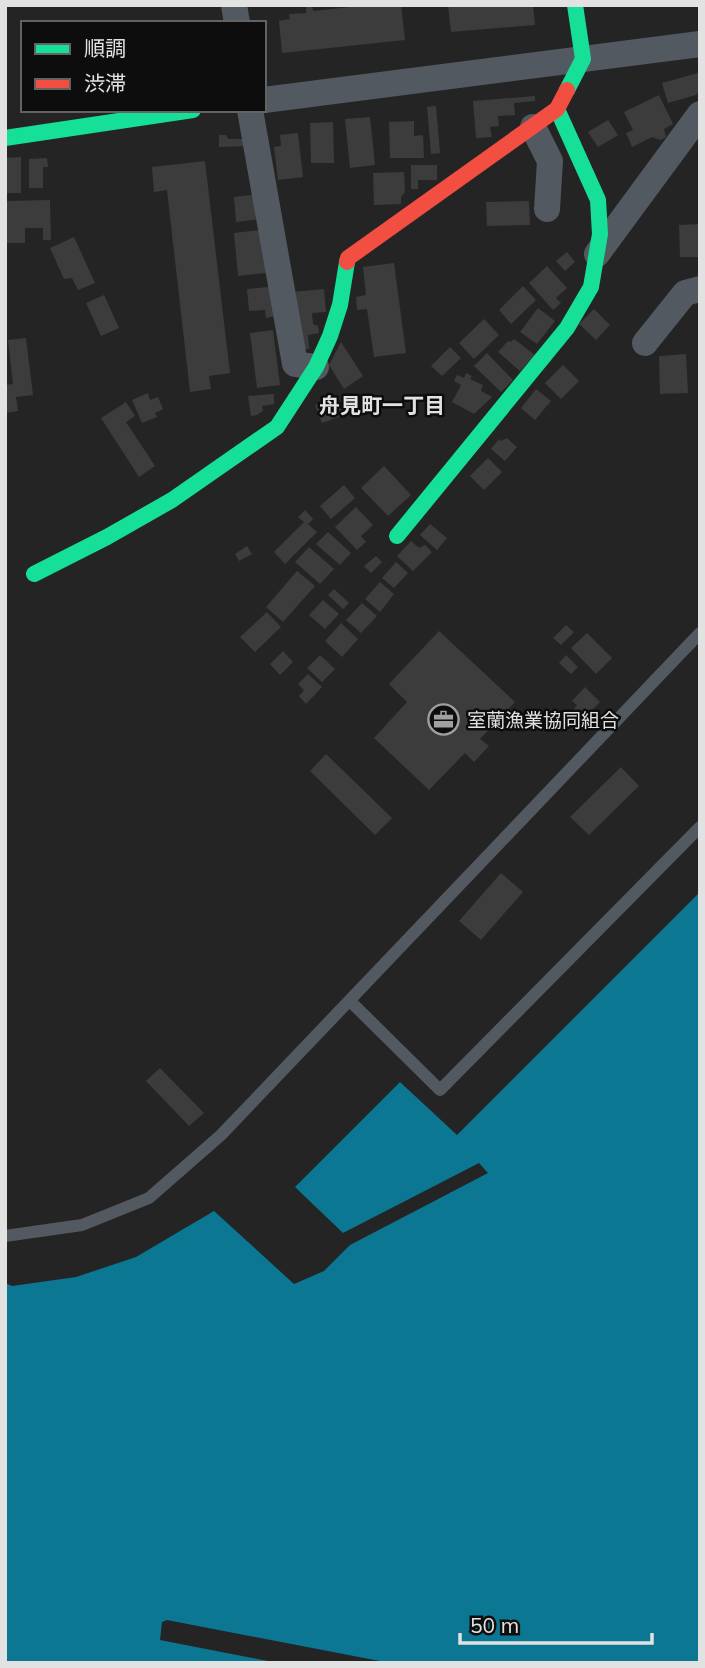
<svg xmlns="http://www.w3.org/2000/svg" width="705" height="1668" font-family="Mulish,'Noto Sans JP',sans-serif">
<rect width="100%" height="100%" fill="#242425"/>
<path fill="#0b7792" d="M700,892V1663H390L167,1620L162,1622L160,1640L278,1663H5V1283L12,1286L76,1277L136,1257L214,1211L294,1284L324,1271L350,1245L488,1173L479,1163L343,1233L295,1187L400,1082L457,1135Z"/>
<path fill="#3c3c3d" d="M306,5H312L313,11L368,5H401L405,40L282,53L279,21L290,19L289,14L306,13Z
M448,5H533L535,25L451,32Z
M698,73L700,90L696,95L668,103L662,83Z
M659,95L673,124L664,129L666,137L661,140L652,137L632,147L626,133L633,130L624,112Z
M535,96V101L514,103L515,115L498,116L499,126L490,127L492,137L476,138L473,101Z
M436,106L440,153L431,154L427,107Z
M370,117L375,165L350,168L345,119Z
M608,120L618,135L598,147L588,132Z
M414,121V136L423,135L424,158H390L389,122Z
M333,122L334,163H311L310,123Z
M298,133L303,177L278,180L274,147L281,146L280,135Z
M219,135H226L228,139H247V146L219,147Z
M21,157V193H5V158Z
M47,158L48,167H43V188H29V159Z
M205,161L230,373L209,376L211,389L190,392L167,190L154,192L152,167Z
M411,165H437V180H418V189H411Z
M404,172L405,192L401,197V204L374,205L373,173Z
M258,194L260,219L236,222L234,197Z
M50,200L51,240H43V228H25V243H6V201Z
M529,201L530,225L487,226L486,202Z
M700,224L698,257H680L679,225Z
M261,230L266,273L238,276L234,233Z
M74,237L95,283L78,290L72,278L64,279L50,248Z
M567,252L575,262L565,271L556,261Z
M394,263L406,353L374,357L367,309L357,310L356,297L366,295L363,267Z
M547,266L567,288L556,298L561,303L553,310L529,283Z
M523,286L536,300L511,324L499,310Z
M269,287L275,316L266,318L265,310L249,311L247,289Z
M324,289L326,312L312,313L313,324L318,326L319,333L308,335L309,349H303L292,292Z
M104,295L119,328L101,336L86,303Z
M538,308L555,321L537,344L520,332Z
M594,309L610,325L596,340L579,324Z
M484,319L499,335L474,359L459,343Z
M273,330L280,385L257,388L250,333Z
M26,338L33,395L16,397L18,411L5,413V385L13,384L8,340Z
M514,339L535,355L520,371L498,352L508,341L510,342Z
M341,342L363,376L344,389L329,365Z
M450,347L461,358L442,376L431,366Z
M487,353L513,380L501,392L474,366Z
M686,354L688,393L660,394L659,356Z
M563,365L579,381L561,399L545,383Z
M466,373L472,376L470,379L483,385L481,391L492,397L474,414L452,402L461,385L454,381L457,375L464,378Z
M536,389L551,401L535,420L521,408Z
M148,393L150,400L158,397L163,409L155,413L157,417L142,423L132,400Z
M274,394V404L262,406L263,411L257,415L251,416L248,396Z
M357,397L362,409L322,423L315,405L333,398L336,405Z
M126,402L135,416L126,422L155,466L139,477L101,418Z
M507,438L517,447L505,461L491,449L499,439L501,441Z
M488,458L502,472L484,490L470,476Z
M384,466L411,495L388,516L361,488Z
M344,485L355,498L331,519L320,506Z
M356,507L373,525L361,536L366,542L357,550L335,527Z
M305,510L313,519L308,524L317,532L285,564L274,552L304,522L298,517Z
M430,524L447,538L437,550L420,535Z
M328,532L351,553L340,565L316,544Z
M411,541L419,548L425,545L432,552L413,571L397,556Z
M247,546L252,554L239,561L235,554Z
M309,547L334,569L320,584L295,562Z
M376,556L382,562L371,573L364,566Z
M396,562L408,573L394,588L382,578Z
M297,571L315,586L283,622L266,607Z
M380,582L394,594L380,612L365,599Z
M334,589L349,603L343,609L328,595Z
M323,600L339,614L325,629L309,615Z
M362,603L377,616L361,633L346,620Z
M267,612L281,627L255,652L240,637Z
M341,623L358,639L342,657L325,641Z
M566,625L574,632L561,645L553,638Z
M439,631L515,702L480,739L489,746L474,762L465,753L429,790L374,738L407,702L389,684Z
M587,633L612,658L596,674L571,648Z
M283,651L293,662L280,675L270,664Z
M320,655L335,669L322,682L307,668Z
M566,655L578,667L571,674L559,663Z
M308,674L322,687L306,704L299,696L304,690L298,684Z
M585,687L600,702L582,720L572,711L577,705L572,701Z
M326,754L392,818L375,835L310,771Z
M621,767L639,786L589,835L570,817Z
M501,873L523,892L481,940L459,921Z
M160,1068L204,1113L189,1126L146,1081Z"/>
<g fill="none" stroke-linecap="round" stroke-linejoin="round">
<path stroke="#535960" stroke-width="12" d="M350,1001L440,1090L700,827
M5,1236L82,1225L149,1198L221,1135L700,633"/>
<path stroke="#535960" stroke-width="26" d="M234,5L237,23
M264,100L700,44
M250,110L295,364L316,367
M533,127L550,161L547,209
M597,254L700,114
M645,343L685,293L700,289"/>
<path stroke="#16e098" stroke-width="16" d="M567,90L583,59L575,5
M5,138L193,110
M397,536L567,328L591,287L600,234L598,200L557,109
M34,574L107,537L172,500L277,427L316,367L330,336L340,305L347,262"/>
<path stroke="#f24e42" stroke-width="16" d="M347,262L348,258L557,109L567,90"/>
</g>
<defs>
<symbol id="office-ring" viewBox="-11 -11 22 22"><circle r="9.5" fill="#0d0d0e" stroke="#a0a0a0" stroke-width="1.5"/><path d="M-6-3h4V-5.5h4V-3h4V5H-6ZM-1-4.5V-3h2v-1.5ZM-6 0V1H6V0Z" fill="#a0a0a0"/></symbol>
</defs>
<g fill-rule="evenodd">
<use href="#office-ring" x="426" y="702" width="35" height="35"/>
</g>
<g text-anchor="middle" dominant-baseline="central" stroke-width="5" stroke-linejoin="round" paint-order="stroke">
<g font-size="19" fill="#e2e2e3" stroke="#0d0d0e" text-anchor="start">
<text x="467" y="720">室蘭漁業協同組合</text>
</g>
<g font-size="21" font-weight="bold" fill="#e2e2e3" stroke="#0d0d0e">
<text x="382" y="405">舟見町一丁目</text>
</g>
</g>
<rect width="705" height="1668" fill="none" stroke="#e2e2e3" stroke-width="14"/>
<rect x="21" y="21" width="245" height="91" fill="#0d0d0e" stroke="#626263" stroke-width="2"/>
<rect x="35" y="44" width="35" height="10" fill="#16e098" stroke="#626263" stroke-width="2"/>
<text x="84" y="56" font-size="21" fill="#e2e2e3">順調</text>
<rect x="35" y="79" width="35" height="10" fill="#f24e42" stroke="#626263" stroke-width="2"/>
<text x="84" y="91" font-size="21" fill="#e2e2e3">渋滞</text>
<path d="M460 1633v10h192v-10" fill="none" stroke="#e2e2e3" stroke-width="3.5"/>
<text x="470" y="1633" font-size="21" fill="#e2e2e3" stroke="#0d0d0e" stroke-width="5" paint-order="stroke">50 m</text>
</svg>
